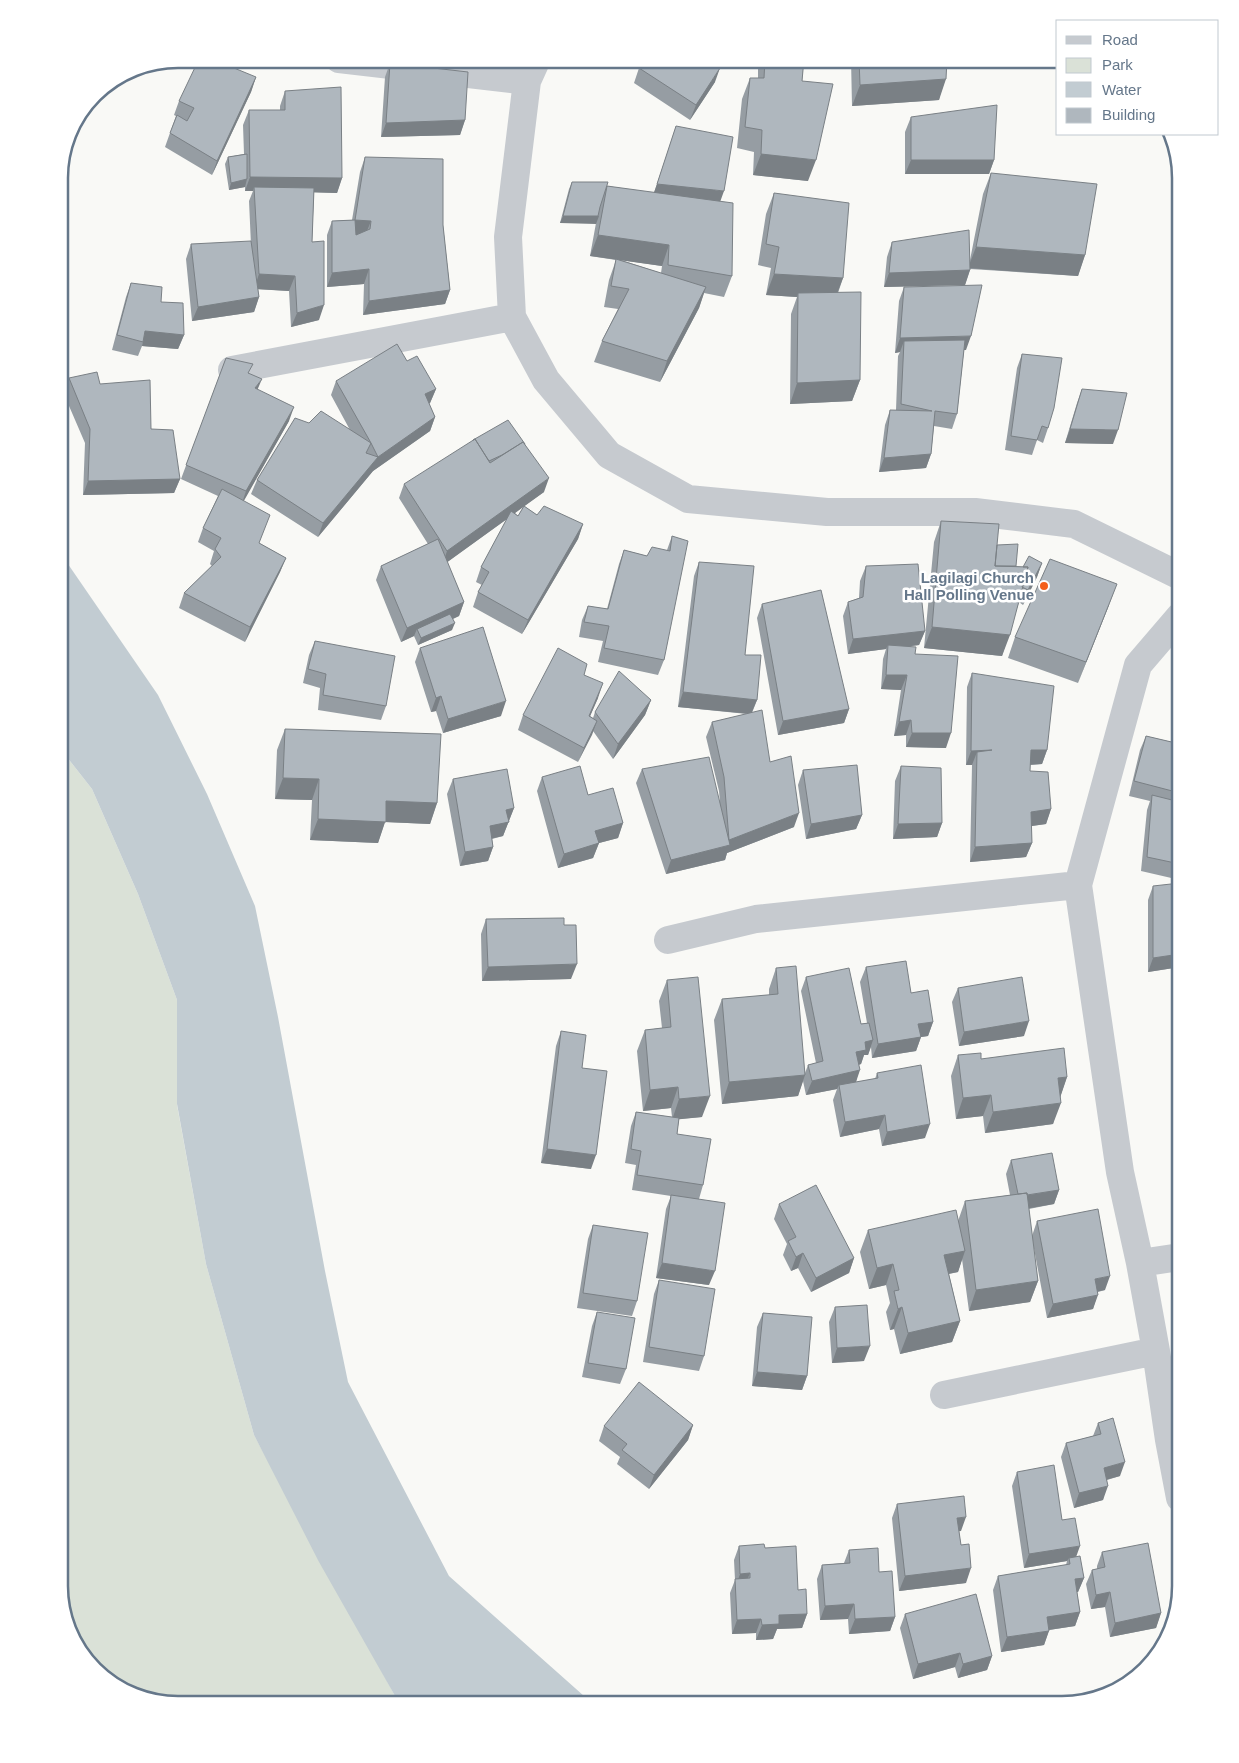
<svg xmlns="http://www.w3.org/2000/svg" width="1239" height="1763" font-family="Helvetica,sans-serif">
<rect width="100%" height="100%" fill="#f9f9f6"/>
<path fill="#dae1d7" d="M59,747L92,789L138,894L177,1000V1105L206,1264L254,1435L395,1696L404,1704H170L118,1688L75,1645L59,1585Z"/>
<path fill="#c2ccd2" d="M59,551L158,695L207,794L255,906L278,1017L325,1271L348,1382L449,1576L593,1704H404L395,1696L319,1562L254,1435L206,1264L177,1104V1000L138,894L92,789L59,747Z"/>
<g fill="none" stroke-linecap="round" stroke-linejoin="round">
<path stroke="#c6cacf" stroke-width="28" d="M339,59L527,81
M537,59L527,81L508,237L512,317L546,380L609,455L688,499L827,512H975L1074,524L1180,576
M232,370L512,317
M668,940L756,919L1078,885
M1140,1263L1180,1257
M944,1395L1156,1351
M1180,1498L1169,1440L1156,1351L1140,1263L1120,1172L1078,885L1138,665L1180,616"/>
</g>
<path fill="#969da3" fill-rule="evenodd" d="M760,59H804L802,81L808,181L753,175L754,152L737,148L742,99L750,78H758V65Z
M851,59H947L939,100L852,106Z
M390,63L465,120L460,135L381,137L385,77Z
M639,68L715,82L690,120L634,83Z
M256,77L251,92L212,175L165,147L176,116L174,115L179,101Z
M285,91L342,178L337,193L314,192L312,242L319,320L291,327L289,291L258,289L259,297L254,312L192,321L186,259L191,244L251,245L249,201L253,191H245V187L229,190L225,164L228,157L244,154L243,125L249,110H280V106Z
M911,117L994,160L989,174H905V132Z
M676,126L720,202L732,276L724,297L704,293L699,308L660,382L594,362L602,341L618,309L604,307L609,280L616,260L590,256L596,223H560L569,189L572,182L605,191L607,186L654,193ZM621,260L662,266L661,273Z
M365,157L443,225L450,290L445,304L363,315L364,284L327,287V235L332,221L352,220L360,172Z
M991,173L1085,255L1078,276L970,269V270L965,285L884,287L887,257L892,242L970,260L983,194Z
M774,193L843,278L838,293L860,380L852,401L790,404L791,314L797,297L766,295L771,268L758,265L766,214Z
M131,283L161,302L184,335L178,349L142,346L138,356L112,350L126,297Z
M904,287L966,350H964L957,414L952,429L934,426L931,454L926,468L879,472L885,425L890,410H896L898,356L900,352L895,353L899,301Z
M1022,354L1048,428L1043,443L1037,440L1032,455L1005,450L1017,368Z
M226,358L249,373L258,390L289,421L243,501L259,543L286,558L280,572L245,642L179,608L184,593L212,566L210,564L214,551L198,542L203,528L218,496L181,479Z
M407,361L436,389L430,403L429,404L435,417L430,431L373,471L318,537L251,494L257,480L309,423L350,430L331,395L336,381Z
M69,378L100,384L151,429L180,479L174,493L83,495L85,443L63,392Z
M1082,389L1113,444L1065,443L1077,403Z
M525,444L544,492L524,506L537,515L583,524L578,539L522,634L473,607L478,592L482,585L476,582L481,567L507,519L447,562L464,602L459,616L453,619L452,630L418,645L414,636L401,642L376,580L381,566L428,544L399,498L404,484ZM524,506L518,516L515,513Z
M941,521L997,545L1016,566L1023,567L1042,563L1037,577L1023,605L1019,602L1002,656L924,648L934,542Z
M672,536L664,660L658,675L598,662L603,641L579,637L582,620L588,606L607,609L619,564L624,550L647,556L667,550Z
M699,562L745,655L757,700L752,713L794,827L727,853L725,860L666,874L636,783L642,769L720,802L719,791L706,737L712,722L747,714L678,707L694,576Z
M866,566L925,631L919,645L911,646L915,654L946,748L906,747V735L894,736L901,690L881,689L883,659L886,649L848,654L843,616L848,602L859,598L860,581Z
M762,604L849,709L844,723L778,735L757,618Z
M1109,605L1078,683L1008,658L1015,637Z
M315,641L386,706L381,720L318,710L320,688L303,683L309,655Z
M420,648L501,716L443,733L436,711L431,712L415,662Z
M972,673L1047,750L1042,764L1030,765V771L1051,809L1046,824L1031,826L1032,843L1026,857L970,862L972,765H966L967,687Z
M584,675L598,698L590,716L593,718L595,712L651,700L645,715L613,759L593,731L578,762L518,730L523,715Z
M285,729L437,803L430,824L385,822L378,843L310,840L312,800L275,799L277,750Z
M1146,736L1180,744V880L1141,871L1147,810L1150,801L1129,796L1140,750Z
M901,766L942,823L937,837L893,839L895,781Z
M803,770L862,815L856,829L806,839L798,785Z
M542,777L588,795L623,823L618,838L599,843L593,858L558,868L537,791Z
M453,779L514,808L503,836L492,839L493,847L488,861L460,866L447,794Z
M1153,886L1180,967L1148,972V900Z
M486,919L564,925L571,979L482,981L481,934Z
M866,967L911,993L933,1022L928,1036L921,1037L916,1051L872,1058L871,1047L868,1055H864L861,1064L859,1065L856,1082L875,1079L877,1073L925,1138L882,1146L879,1129L840,1137L833,1100L837,1089L806,1095L803,1081L798,1096L722,1104L714,1020L722,999L769,995V989L776,968L805,1073L808,1065L816,1063L801,991L806,977L861,1024L867,1023L860,982Z
M667,980L702,1117L679,1119L677,1134L703,1185L699,1199L709,1285L656,1278L666,1209L671,1196L632,1190L636,1165L625,1163L631,1126L636,1112L672,1117L671,1108L643,1111L637,1051L645,1030L662,1028L659,1001Z
M958,988L1024,1036L959,1046L952,1002Z
M561,1031L582,1068L591,1169L541,1163L556,1046Z
M958,1055L981,1059L1067,1077L1060,1097L1053,1124L985,1133L983,1116L956,1119L951,1076Z
M1011,1160L1059,1190L1054,1204L1029,1209L1032,1236L1037,1221L1105,1290L1098,1292L1093,1309L1047,1318L1032,1238L1038,1281L1030,1302L969,1311L962,1259L958,1272L949,1274L960,1321L952,1342L900,1354L894,1329L890,1330L886,1312L890,1303L886,1285L869,1289L860,1252L868,1230L958,1221L965,1201L1010,1195L1006,1174Z
M779,1204L854,1258L849,1273L811,1292L798,1268L791,1271L783,1255L787,1244L774,1219Z
M593,1225L637,1301L632,1316L577,1308L588,1239Z
M1180,1273V1301L1177,1282Z
M659,1280L704,1356L699,1371L643,1362L654,1294Z
M835,1307L864,1361L832,1363L829,1322Z
M597,1312L626,1369L620,1384L582,1377L592,1326Z
M763,1313L807,1376L802,1390L752,1386L757,1327Z
M1098,1423L1120,1476L1107,1480L1103,1500L1074,1508L1061,1457L1066,1443L1093,1436Z
M693,1425L688,1440L649,1489L617,1464L620,1457L599,1441L604,1426Z
M1017,1472L1062,1520L1084,1578L1078,1592H1077L1080,1612L1075,1626L1049,1630L1044,1645L1001,1652L993,1590L998,1576L1066,1565L1067,1561L1024,1568L1012,1486Z
M897,1504L961,1531H959L966,1583L899,1591L892,1518Z
M739,1546L765,1548L798,1590L807,1614L802,1628L777,1629L773,1639L756,1640V1633L732,1634L730,1593L735,1580L734,1560Z
M849,1550L879,1572L895,1617L890,1631L849,1634L848,1619L820,1620L817,1579L822,1565L844,1563Z
M1102,1552L1161,1613L1156,1628L1110,1637L1105,1607L1091,1609L1086,1584L1092,1570L1097,1569V1566Z
M905,1614L992,1656L987,1670L958,1678L955,1667L913,1679L900,1628Z"/>
<path fill="#7a8085" d="M720,68L715,82L690,120L696,105Z
M256,77L251,92L212,175L217,161Z
M946,79L939,100L852,106L860,85Z
M465,120L460,135L381,137L386,123Z
M761,154L816,160L808,181L753,175Z
M911,160H994L989,174H905Z
M250,177L342,178L337,193L254,191V187L253,191H245Z
M247,179L245,187L229,190L231,183Z
M657,184L724,191L719,205L652,198Z
M563,216H599L596,224L560,223Z
M355,220L371,221L365,236L350,235Z
M598,235L669,245L662,266L590,256Z
M976,247L1085,255L1078,276L968,268Z
M369,269L364,284L327,287L332,273Z
M970,270L965,285L884,287L889,273Z
M259,274L295,276L289,291L254,289Z
M774,274L843,278L835,299L798,293L797,297L766,295Z
M706,287L699,308L660,382L667,361Z
M450,290L445,304L363,315L369,301Z
M259,297L254,312L192,321L198,307Z
M324,305L319,320L291,327L297,313Z
M145,331L184,335L178,349L142,346L143,342Z
M971,336L966,350L903,352L904,341L900,352L895,353L900,338Z
M262,379L256,393L255,388Z
M860,380L852,401L790,404L797,383Z
M436,389L430,403L419,408L425,394Z
M294,407L289,421L241,506L246,491Z
M435,417L430,431L373,471L318,537L323,523L378,457Z
M1070,429L1118,430L1113,444L1065,443Z
M931,454L926,468L879,472L884,458Z
M549,478L544,492L442,566L447,551Z
M180,479L174,493L83,495L88,481Z
M583,524L578,539L522,634L528,620Z
M286,558L280,572L245,642L250,627Z
M1042,563L1037,577L1023,605L1028,590Z
M1117,584L1109,605L1078,683L1086,662Z
M464,602L459,616L419,634L417,629L414,636L401,642L407,628Z
M455,623L452,630L418,645L421,638Z
M932,627L1010,635L1002,656L924,648Z
M925,631L919,645L888,649V645L886,649L848,654L853,639Z
M886,675H907L901,690L881,689Z
M603,683L598,698L584,730L589,716Z
M683,692L757,700L751,714L678,707Z
M441,696L436,711L431,712L436,698Z
M651,700L645,715L613,759L618,744Z
M506,701L501,716L443,733L448,719Z
M849,709L844,723L778,735L783,721Z
M911,720L906,735L894,736L899,722Z
M597,721L592,735L578,762L584,748Z
M912,733H951L946,748L906,747Z
M992,750L977,752L972,765H966L971,751Z
M1031,750H1047L1042,764L1026,765Z
M283,778L319,779L312,800L275,799Z
M386,801L437,803L430,824L385,822L378,843L310,840L318,819Z
M514,808L503,836L485,840L490,826L506,810Z
M1051,809L1046,824L1025,827L1031,812Z
M799,813L794,827L727,853L725,860L666,874L671,860L727,846L729,840Z
M862,815L856,829L806,839L811,824Z
M623,823L618,838L599,843L593,858L558,868L564,854L595,831Z
M942,823L937,837L893,839L898,824Z
M1032,843L1026,857L970,862L975,847Z
M493,847L488,861L460,866L465,852Z
M1180,954V967L1148,972L1153,958Z
M577,964L571,979L482,981L488,967Z
M1029,1021L1024,1036L959,1046L964,1032Z
M933,1022L928,1036L921,1037L916,1051L872,1058L878,1044L918,1024Z
M873,1040L868,1055H864L861,1064L851,1066L856,1052L865,1042Z
M860,1070L855,1085H839L837,1089L806,1095L812,1081Z
M805,1075L798,1096L722,1104L729,1082Z
M1067,1077L1060,1098L1058,1078Z
M678,1087L671,1108L643,1111L650,1090Z
M991,1095L983,1116L956,1119L963,1098Z
M710,1096L702,1117L672,1120L679,1099Z
M1061,1103L1053,1124L985,1133L993,1112Z
M885,1115L879,1129L840,1137L845,1122Z
M930,1124L925,1138L882,1146L887,1132Z
M547,1149L596,1155L591,1169L541,1163Z
M1059,1190L1054,1204L1013,1211L1018,1197Z
M965,1251L958,1272L937,1276L944,1255Z
M803,1253L798,1268L791,1271L796,1257Z
M854,1258L849,1273L811,1292L816,1278Z
M662,1263L715,1271L709,1285L656,1278Z
M893,1264L886,1285L869,1289L877,1268Z
M1110,1276L1105,1290L1090,1293L1095,1279Z
M1038,1281L1030,1302L969,1311L976,1290Z
M1098,1295L1093,1309L1047,1318L1053,1304Z
M902,1307L894,1329L890,1330L898,1309Z
M960,1321L952,1342L900,1354L908,1333Z
M870,1346L864,1361L832,1363L837,1348Z
M757,1372L807,1376L802,1390L752,1386Z
M693,1425L688,1440L649,1489L654,1475Z
M1125,1462L1120,1476L1098,1482L1104,1468Z
M1108,1486L1103,1500L1074,1508L1079,1493Z
M966,1517L961,1531L952,1532L957,1518Z
M1080,1546L1075,1560L1069,1558L1067,1561L1024,1568L1029,1554Z
M971,1568L966,1583L899,1591L905,1576Z
M750,1573L744,1588H735L740,1574Z
M1084,1578L1078,1592L1070,1593L1075,1579Z
M1110,1592L1105,1607L1091,1609L1096,1595Z
M854,1604L848,1619L820,1620L825,1606Z
M1080,1612L1075,1626L1042,1631L1047,1617Z
M1161,1613L1156,1628L1110,1637L1115,1623Z
M807,1614L802,1628L777,1629L773,1639L756,1640L762,1625L779,1615Z
M895,1617L890,1631L849,1634L855,1619Z
M761,1619L756,1633L732,1634L737,1620Z
M1049,1631L1044,1645L1001,1652L1007,1637Z
M960,1653L955,1667L913,1679L918,1664Z
M992,1656L987,1670L958,1678L963,1664Z"/>
<path fill="#afb7be" stroke="#7a8085" fill-rule="evenodd" d="M199,59H212L256,77L217,161L170,133L177,115L187,121L194,108L179,101Z
M645,59H707L720,68L696,105L639,68Z
M765,59H804L802,81L833,84L816,160L761,154L762,130L745,127L750,78H764Z
M859,59H947L946,79L860,85Z
M390,63L468,72L465,120L386,123Z
M341,87L342,178L250,177L249,110H285V91Z
M997,105L994,160H911V117Z
M676,126L733,137L724,191L657,184Z
M247,154V179L231,183L228,157Z
M365,157L443,159V225L450,290L369,301V269L332,273V221L355,220ZM355,220L371,221L370,229L356,235Z
M991,173L1097,184L1085,255L976,247Z
M572,182H608L600,207L598,216H563Z
M607,186L733,203L732,276L668,265L669,245L598,235Z
M254,187L314,188L312,242L324,241V305L297,313L295,276L259,274Z
M774,193L849,203L843,278L774,274L779,247L766,244Z
M969,230L970,270L889,273L892,242Z
M251,241L259,297L198,307L191,244Z
M616,259L706,287L667,361L602,341L629,289L611,286Z
M131,283L162,287L161,302L183,303L184,335L145,331L143,342L117,335Z
M982,285L971,336L900,338L904,287Z
M861,292L860,380L797,383L798,293Z
M965,340L957,414L935,411L931,454L884,458L890,410L932,411L901,404L904,341Z
M397,344L407,361L417,356L436,389L425,394L435,417L378,457L323,523L257,480L295,418L309,423L321,411L371,443L336,381ZM371,443L378,457L366,453Z
M1022,354L1062,358L1054,408L1048,428L1042,426L1037,440L1011,436Z
M226,358L253,364L248,373L262,379L255,388L294,407L246,491L186,465Z
M97,372L100,384L150,380L151,429L173,430L180,479L88,481L90,429L69,378Z
M1082,389L1127,393L1118,430L1070,429Z
M508,420L525,444L523,442L502,455L489,461L475,439L473,440Z
M475,439L490,463L523,442L549,478L447,551L404,484Z
M222,489L270,515L259,543L286,558L250,627L184,593L221,557L215,549L221,538L203,528Z
M524,506L537,515L544,506L583,524L528,620L478,592L489,572L481,567L511,511L518,516Z
M941,521L999,524L995,566L1028,567L1010,635L932,627Z
M672,536L688,541L664,660L604,648L609,626L584,622L588,606L608,609L624,550L647,556L652,547L670,551Z
M438,539L464,602L407,628L381,566Z
M1018,544L1016,566H995L997,545Z
M1029,556L1042,563L1028,590L1022,587L1028,567H1023Z
M1050,559L1117,584L1086,662L1015,637Z
M699,562L754,566L745,655H761L757,700L683,692Z
M918,564L925,631L853,639L848,602L863,597L866,566Z
M821,590L849,709L783,721L762,604Z
M450,614L455,623L421,638L417,629Z
M483,627L506,701L448,719L441,696L436,698L420,648Z
M315,641L395,656L386,706L323,695L326,674L308,669Z
M888,645L916,647L915,654L958,656L951,733H912L911,720L899,722L907,675H886Z
M558,648L587,664L584,675L603,683L589,716L597,721L584,748L523,715Z
M619,671L651,700L618,744L595,712Z
M972,673L1054,686L1047,750H1031L1030,771L1048,772L1051,809L1031,812L1032,843L975,847L977,752L992,750L971,751Z
M762,710L770,762L791,756L799,813L729,840L724,777L712,722Z
M285,729L441,734L437,803L386,801V822L318,819L319,779L283,778Z
M1146,736L1180,744V793L1134,781Z
M709,757L730,845L671,860L642,769Z
M857,765L862,815L811,824L803,770Z
M580,766L588,795L613,788L623,823L595,831L599,843L564,854L542,777Z
M901,766L941,768L942,823L898,824Z
M507,769L514,808L506,810L509,822L490,826L493,847L465,852L453,779Z
M1152,795L1180,802V864L1147,857Z
M1180,883V954L1153,958V886Z
M564,918V925H576L577,964L488,967L486,919Z
M906,961L911,993L928,990L933,1022L918,1024L921,1037L878,1044L866,967Z
M796,966L805,1075L729,1082L722,999L778,994L776,968Z
M849,968L861,1024L869,1023L873,1040L865,1042L866,1050L856,1052L860,1070L812,1081L808,1065L823,1061L806,977Z
M698,977L710,1096L679,1099L678,1087L650,1090L645,1030L671,1027L667,980Z
M1022,977L1029,1021L964,1032L958,988Z
M561,1031L586,1035L582,1068L607,1071L596,1155L547,1149Z
M1064,1048L1067,1077L1058,1078L1061,1103L993,1112L991,1095L963,1098L958,1055L981,1053V1059Z
M921,1065L930,1124L887,1132L885,1115L845,1122L839,1085L878,1078L877,1073Z
M636,1112L679,1118L677,1134L711,1139L703,1185L637,1175L641,1151L631,1149Z
M1052,1153L1059,1190L1027,1195V1193L1018,1194L1011,1160Z
M816,1185L854,1258L816,1278L803,1253L796,1257L788,1241L796,1237L779,1204Z
M1027,1193L1038,1281L976,1290L965,1201Z
M671,1195L725,1203L715,1271L662,1263Z
M1098,1209L1110,1276L1095,1279L1098,1295L1053,1304L1037,1221Z
M956,1210L965,1251L944,1255L960,1321L908,1333L902,1307L898,1309L894,1291L899,1290L893,1264L877,1268L868,1230Z
M593,1225L648,1233L637,1301L583,1293Z
M659,1280L715,1289L704,1356L649,1347Z
M867,1305L870,1346L837,1348L835,1307Z
M597,1312L635,1318L626,1369L588,1363Z
M763,1313L812,1317L807,1376L757,1372Z
M639,1382L693,1425L654,1475L622,1450L627,1444L604,1426Z
M1113,1418L1125,1462L1104,1468L1108,1486L1079,1493L1066,1443L1101,1434L1098,1423Z
M1054,1465L1062,1520L1075,1518L1080,1546L1029,1554L1017,1472Z
M964,1496L966,1517L957,1518L961,1545L969,1544L971,1568L905,1576L897,1504Z
M1148,1543L1161,1613L1115,1623L1110,1592L1096,1595L1092,1570L1105,1567L1102,1552Z
M764,1544L765,1548L796,1546L798,1590L806,1589L807,1614L779,1615V1624L762,1625L761,1619L737,1620L735,1579L750,1578V1573L740,1574L739,1546Z
M878,1548L879,1572L892,1571L895,1617L855,1619L854,1604L825,1606L822,1565L850,1563L849,1550Z
M1080,1556L1084,1578L1075,1579L1080,1612L1047,1617L1049,1631L1007,1637L998,1576L1070,1564L1069,1558Z
M976,1594L992,1656L963,1664L960,1653L918,1664L905,1614Z"/>
<circle fill="#f45f1b" stroke="#fff" stroke-width="2" cx="1044" cy="586" r="5"/>
<g text-anchor="middle" dominant-baseline="central" stroke-width="5" stroke-linejoin="round" paint-order="stroke">
<g font-size="15" font-weight="bold" fill="#65778a" stroke="#fff" text-anchor="end">
<text x="1034" y="577">Lagilagi Church<tspan x="1034" dy="17">Hall Polling Venue</tspan></text>
</g>
</g>
<path d="M0 0H1239V1763H0ZM178 68H1062A110 110 0 0 1 1172 178V1586A110 110 0 0 1 1062 1696H178A110 110 0 0 1 68 1586V178A110 110 0 0 1 178 68Z" fill="#fff" fill-rule="evenodd"/>
<path fill="none" stroke="#65778a" stroke-width="2.5" d="M178 68H1062A110 110 0 0 1 1172 178V1586A110 110 0 0 1 1062 1696H178A110 110 0 0 1 68 1586V178A110 110 0 0 1 178 68Z"/>
<rect x="1056" y="20" width="162" height="115" fill="#ffffff" stroke="#c1c9d0"/>
<rect x="1066" y="36" width="25" height="8" fill="#c6cacf" stroke="#c1c9d0"/>
<text x="1102" y="45" font-size="15" fill="#65778a">Road</text>
<rect x="1066" y="58" width="25" height="15" fill="#dae1d7" stroke="#c1c9d0"/>
<text x="1102" y="70" font-size="15" fill="#65778a">Park</text>
<rect x="1066" y="82" width="25" height="15" fill="#c2ccd2" stroke="#c1c9d0"/>
<text x="1102" y="95" font-size="15" fill="#65778a">Water</text>
<rect x="1066" y="108" width="25" height="15" fill="#afb7be" stroke="#c1c9d0"/>
<text x="1102" y="120" font-size="15" fill="#65778a">Building</text>
</svg>
